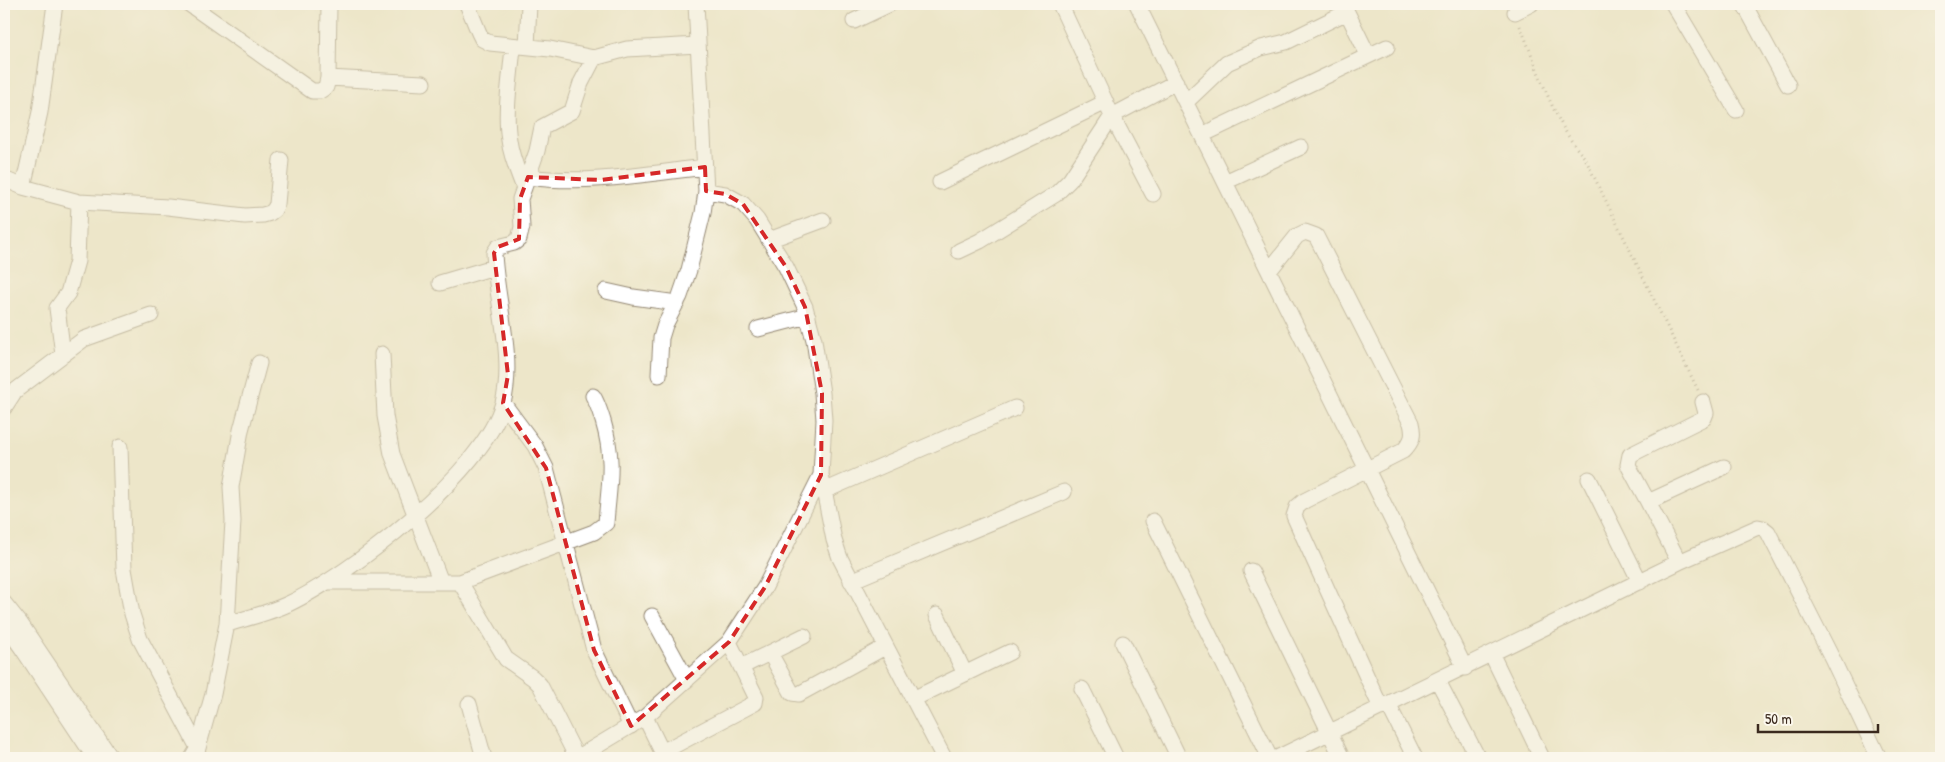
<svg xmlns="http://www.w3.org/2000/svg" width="1945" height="762" font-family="'Patrick Hand',sans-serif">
<rect width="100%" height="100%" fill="#fbf7ec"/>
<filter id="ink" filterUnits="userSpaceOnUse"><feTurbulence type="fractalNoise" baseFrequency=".02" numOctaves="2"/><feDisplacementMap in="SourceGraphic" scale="10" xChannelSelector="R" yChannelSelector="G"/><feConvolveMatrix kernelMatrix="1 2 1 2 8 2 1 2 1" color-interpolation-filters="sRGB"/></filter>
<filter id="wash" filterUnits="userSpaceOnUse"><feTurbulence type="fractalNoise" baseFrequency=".0096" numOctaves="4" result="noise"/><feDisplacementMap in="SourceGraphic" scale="20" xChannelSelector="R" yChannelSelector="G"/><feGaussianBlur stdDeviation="1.12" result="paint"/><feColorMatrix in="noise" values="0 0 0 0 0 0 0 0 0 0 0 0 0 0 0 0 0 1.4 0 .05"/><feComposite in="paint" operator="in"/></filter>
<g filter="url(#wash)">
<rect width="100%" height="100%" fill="#ede6c9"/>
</g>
<g filter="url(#ink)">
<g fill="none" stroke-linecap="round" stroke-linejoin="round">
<defs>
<path id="minor" d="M189,4L312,91H320L326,87L328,78L329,4
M467,4L479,33L482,39L490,43L550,49L594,58
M1060,4L1112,116L1153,194
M1137,4L1465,668
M1343,4L1368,55
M1673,4L1736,110
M1744,4L1788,85
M1515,12L1531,4
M854,21L890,4
M513,46C511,75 504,111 509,140C511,157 518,172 524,188
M527,47L529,4
M328,78L423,83
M1186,102L1227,63L1261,48L1286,42L1347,12
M1202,135L1387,47
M528,177C588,185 645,174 705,167
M4,179L23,187L79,202L168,207L245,216L263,215L270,213L274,210L277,204L281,160
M940,182L1106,102
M1225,182L1301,147
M23,187L40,112L55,4
M769,240L823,220
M959,251L980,241L1056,194L1070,180L1112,116L1176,82
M1269,271L1297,236L1305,232L1316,236L1411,423C1414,435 1413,441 1403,451L1304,501L1297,507L1294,516L1381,708
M440,283L494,267
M606,291L633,297L677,303
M758,329L808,316
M382,354L385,416L392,454L441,582
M63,355L57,308L68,293L77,261L79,202
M659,375L661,338L665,325L680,296L689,270L703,213L706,191L696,4
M503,403L535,446L546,468L594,650L631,726
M4,408L15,391L84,339L151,315
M120,447L124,569L132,614L140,639L198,748
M821,475L834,540L840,558L944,758
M1589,479L1640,582
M824,491L1015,408
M1648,502L1628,465L1630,455L1704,418L1706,413L1703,402
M1153,521L1270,758
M1679,562L1648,502L1724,467
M1251,571L1342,758
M851,581L1064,492
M330,582H460L594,532L606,523C609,483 615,462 603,421C600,412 598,404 593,396
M460,582L506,659L533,678L540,685L577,758
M4,603L20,623L111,758
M937,615L965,674
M652,616L687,680
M4,623L24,651L95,758
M227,624C247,618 269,613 288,604C350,575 485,471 503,403C515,357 496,301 494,253L498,247L514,243L519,239L522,227L520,199L537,151L542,127L572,111L581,83L594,58L627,49L698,45
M1123,643L1179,758
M770,653L792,693L799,694L885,647
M1492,655L1542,758
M741,667L804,636
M1438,681L1478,758
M1082,689L1116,758
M913,699L1010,652
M469,704L484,758
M1388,704L1415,758
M645,717L665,758
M662,752L755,703L756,697L729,642
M192,758L198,748L213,694L227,624L233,521L231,487L241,430L259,363
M577,758L645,717L729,642L765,587L821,475L824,420L822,393L814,340L805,307L786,267L757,220L743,204L725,194L706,191
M1277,758L1679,562L1758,527L1763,528L1768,532L1832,658L1879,758"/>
</defs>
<use href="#minor" stroke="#948874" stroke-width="17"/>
<path stroke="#948874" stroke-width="3" stroke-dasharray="1 4" stroke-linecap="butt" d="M1520,26C1538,68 1554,125 1585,158L1698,390"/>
<use href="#minor" stroke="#fff" stroke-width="15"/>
</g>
</g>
<path d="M0 0H1945V762H0ZM705,167L706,191L725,194L743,204L786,267L805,307L822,393L821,475L765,587L729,642L631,726L594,650L546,468L503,403L508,375L494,253L498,247L519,239L520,199L528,177L600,180Z" fill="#ede6c9" fill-opacity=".55" fill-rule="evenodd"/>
<path fill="none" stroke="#d62828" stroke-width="4" stroke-dasharray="10 6" stroke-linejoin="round" d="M705,167L706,191L725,194L743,204L786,267L805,307L822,393L821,475L765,587L729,642L631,726L594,650L546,468L503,403L508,375L494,253L498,247L519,239L520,199L528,177L600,180Z"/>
<rect width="1945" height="762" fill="none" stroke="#fbf7ec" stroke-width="20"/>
<path d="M1758 724v8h120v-8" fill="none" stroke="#3b2a1e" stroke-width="2.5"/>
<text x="1765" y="724" font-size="15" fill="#3b2a1e" stroke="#fbf7ec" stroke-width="4" paint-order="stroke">50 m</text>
</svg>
